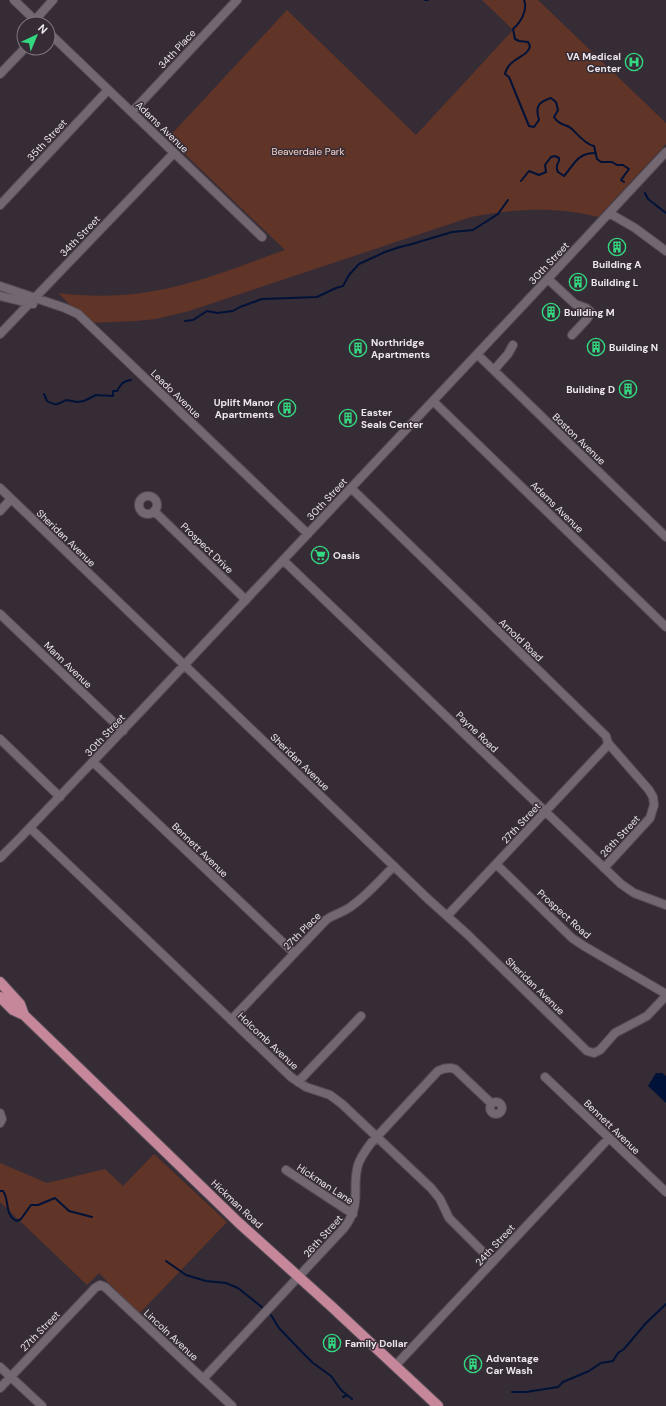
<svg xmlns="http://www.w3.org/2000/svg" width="666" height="1406" font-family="'DM Sans',sans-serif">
<rect width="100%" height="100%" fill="#362c35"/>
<path fill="#603427" d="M482,0H538L666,123V144L598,217C556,206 513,209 471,217L189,311L156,319L136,321L89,323L58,293C90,297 121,297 153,291C197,284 242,265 285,250L168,138L287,10L416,135L513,30Z
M154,1154L227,1222L139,1314L99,1273L87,1285L0,1202V1163L47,1183L105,1169L123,1186Z"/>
<path fill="#001238" d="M656,1073H662L666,1076V1103L648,1086Z"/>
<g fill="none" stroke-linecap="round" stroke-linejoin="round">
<path stroke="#001238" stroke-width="2" d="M425,0H428
M524,0C528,10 521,22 513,29L515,39L519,41L528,42L530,46C528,58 509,57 505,74L509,77L529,126L534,127L539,120C535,107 538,102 551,98L556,102L558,110L554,117C560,127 566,123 572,129C577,134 586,145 594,146L597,159L601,162H612L617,165H623L629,169L621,180L624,182
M521,181L529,171L539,175L546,172L545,165L551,157L555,156L559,158V161C556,165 556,168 558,172L564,176C574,165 577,153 595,153
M645,193L648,199L666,213
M185,321L193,320L207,311L217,313L233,311L240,307L262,299L317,297L336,288L343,286L349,275L359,264L385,252L400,247L412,244L452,232L473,230L498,214L508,200
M44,394L47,401C56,406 57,405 66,400L77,402L84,401L96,395L113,396V391H117C121,384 123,381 131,380
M0,1191H3C10,1201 4,1215 17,1221L21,1219L31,1205H38L55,1198L69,1211L92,1217
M166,1261L186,1275L206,1281L226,1283L238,1288L263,1308
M271,1315L279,1328L300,1350L313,1363L331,1376L341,1390L352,1399
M512,1392H526L558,1387L563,1382L589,1371L601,1363L613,1361L618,1353L624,1349L646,1323L666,1304
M343,1397L347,1395"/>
<defs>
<path id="minor" d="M14,0L39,24
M35,20L53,0
M48,32L262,237
M0,74L25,48
M132,112L237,0
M0,205L108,90
M609,213L635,228L666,251
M548,279L575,304L586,308L591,312L587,319L572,335
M0,286L65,308L78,314L308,534
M0,296L33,304
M0,334L174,153
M477,354L666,537
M494,370L508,354L513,345
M433,401L666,627
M0,488L428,899L467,934L587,1051L594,1053L600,1050L615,1033L647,1016L666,996
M351,488L606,736L608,743L649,790L653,797L654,805L650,818L604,868
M139 505a9 9 0 1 1 18 0a9 9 0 1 1-18 0Z
M0,511L11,499
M154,511L246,600
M283,560L621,884L634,893L666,905
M0,614L123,731
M0,739L60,797
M93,762L294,953
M30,828L291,1077L306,1087L330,1095L342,1104L431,1188L440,1199L449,1218L493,1262
M0,858L21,837L141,711L527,301L666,152
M496,864L572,938L584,946L666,994
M447,916L606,747L608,743
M231,1020L326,920C334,914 345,912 353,905C368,894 381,879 394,866
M545,1077L666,1192
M298,1082L361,1016
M490 1108a6 6 0 1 1 12 0a6 6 0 1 1-12 0Z
M0,1113L2,1119L0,1123
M286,1170L353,1214
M395,1366L609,1138
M0,1367L42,1406
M203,1379L344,1228C363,1203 351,1190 358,1165C361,1156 366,1150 371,1143L438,1071C444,1068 449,1067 455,1069L492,1104
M0,1388L95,1288L100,1285L105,1287L232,1406"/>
<path id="major" d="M0,982L20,1004L24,1015
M0,997L13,1010L24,1015L239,1223L331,1306L438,1406"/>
</defs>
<use href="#minor" stroke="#534b53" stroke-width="10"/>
<use href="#major" stroke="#534b53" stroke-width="12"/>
<use href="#minor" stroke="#736772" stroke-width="8"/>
<use href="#major" stroke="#c6879b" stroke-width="10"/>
</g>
<defs>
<symbol id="hospital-ring" viewBox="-11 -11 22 22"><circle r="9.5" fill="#362c35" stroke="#33d881" stroke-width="1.5"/><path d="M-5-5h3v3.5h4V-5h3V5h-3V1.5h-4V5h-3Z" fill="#33d881"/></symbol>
<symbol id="building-ring" viewBox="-11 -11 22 22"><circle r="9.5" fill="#362c35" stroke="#33d881" stroke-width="1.5"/><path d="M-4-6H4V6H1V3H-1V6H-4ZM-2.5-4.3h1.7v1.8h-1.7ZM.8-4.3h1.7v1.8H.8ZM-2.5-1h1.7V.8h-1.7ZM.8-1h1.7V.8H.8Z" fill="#33d881"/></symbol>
<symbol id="supermarket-ring" viewBox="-11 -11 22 22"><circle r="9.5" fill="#362c35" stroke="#33d881" stroke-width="1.5"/><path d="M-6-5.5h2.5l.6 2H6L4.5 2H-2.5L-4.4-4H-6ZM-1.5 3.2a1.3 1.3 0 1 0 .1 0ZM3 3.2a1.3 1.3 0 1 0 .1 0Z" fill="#33d881"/></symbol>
</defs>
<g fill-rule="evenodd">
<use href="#hospital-ring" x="624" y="52" width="20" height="20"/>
<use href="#building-ring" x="607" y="237" width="20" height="20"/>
<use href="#building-ring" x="568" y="272" width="20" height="20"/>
<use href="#building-ring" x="541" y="302" width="20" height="20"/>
<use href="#building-ring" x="586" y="337" width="20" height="20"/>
<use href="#building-ring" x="348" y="338" width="20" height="20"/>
<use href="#building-ring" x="618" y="379" width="20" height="20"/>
<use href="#building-ring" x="277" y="398" width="20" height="20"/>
<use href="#building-ring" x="338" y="408" width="20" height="20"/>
<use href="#supermarket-ring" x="310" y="545" width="20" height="20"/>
<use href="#building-ring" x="322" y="1333" width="20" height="20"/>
<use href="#building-ring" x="463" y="1354" width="20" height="20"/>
</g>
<g text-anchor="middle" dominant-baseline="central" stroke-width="3" stroke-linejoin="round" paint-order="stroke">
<g font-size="10" fill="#ede6ed" stroke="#362c35">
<text transform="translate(177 49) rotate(-47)">34th Place</text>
<text transform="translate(162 127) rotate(44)">Adams Avenue</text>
<text transform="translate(47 140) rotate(-47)">35th Street</text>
<text transform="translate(80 236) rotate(-46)">34th Street</text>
<text transform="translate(549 263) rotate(-47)">30th Street</text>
<text transform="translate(176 394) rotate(44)">Leado Avenue</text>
<text transform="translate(579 439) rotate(44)">Boston Avenue</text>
<text transform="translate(327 499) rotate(-47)">30th Street</text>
<text transform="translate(557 507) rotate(44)">Adams Avenue</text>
<text transform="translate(66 538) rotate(44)">Sheridan Avenue</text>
<text transform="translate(207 548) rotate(44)">Prospect Drive</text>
<text transform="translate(521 640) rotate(44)">Arnold Road</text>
<text transform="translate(68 665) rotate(44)">Mann Avenue</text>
<text transform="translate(477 732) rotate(44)">Payne Road</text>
<text transform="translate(105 735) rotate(-47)">30th Street</text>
<text transform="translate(300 762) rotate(44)">Sheridan Avenue</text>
<text transform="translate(521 823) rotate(-47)">27th Street</text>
<text transform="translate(620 836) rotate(-47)">26th Street</text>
<text transform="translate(200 850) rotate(44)">Bennett Avenue</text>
<text transform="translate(564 914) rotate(42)">Prospect Road</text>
<text transform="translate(302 931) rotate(-45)">27th Place</text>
<text transform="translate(535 986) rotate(44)">Sheridan Avenue</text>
<text transform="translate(268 1041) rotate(43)">Holcomb Avenue</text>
<text transform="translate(612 1127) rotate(44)">Bennett Avenue</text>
<text transform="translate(325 1184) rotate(33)">Hickman Lane</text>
<text transform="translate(237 1204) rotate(43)">Hickman Road</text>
<text transform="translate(323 1236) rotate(-48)">26th Street</text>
<text transform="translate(495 1245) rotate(-47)">24th Street</text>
<text transform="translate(40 1331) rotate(-46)">27th Street</text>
<text transform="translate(171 1335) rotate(43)">Lincoln Avenue</text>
</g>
<g font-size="10" font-weight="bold" fill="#ede6ed" stroke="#362c35" text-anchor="start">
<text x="621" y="56" text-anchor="end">VA Medical<tspan x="621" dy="12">Center</tspan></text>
<text x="617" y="264" text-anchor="middle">Building A</text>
<text x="591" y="282">Building L</text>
<text x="564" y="312">Building M</text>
<text x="371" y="342">Northridge<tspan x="371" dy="12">Apartments</tspan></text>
<text x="609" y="347">Building N</text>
<text x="615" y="389" text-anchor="end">Building D</text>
<text x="274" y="402" text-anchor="end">Uplift Manor<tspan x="274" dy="12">Apartments</tspan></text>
<text x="361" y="412">Easter<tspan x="361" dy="12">Seals Center</tspan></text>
<text x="333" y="555">Oasis</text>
<text x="345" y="1343">Family Dollar</text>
<text x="486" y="1358">Advantage<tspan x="486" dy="12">Car Wash</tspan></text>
</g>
<g font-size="10" fill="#f9d4c9" stroke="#362c35">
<text x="308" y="151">Beaverdale Park</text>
</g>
</g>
<g transform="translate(36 36) rotate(44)"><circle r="19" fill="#362c35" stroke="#7f767f"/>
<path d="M0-3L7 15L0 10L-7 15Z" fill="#33d881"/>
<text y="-6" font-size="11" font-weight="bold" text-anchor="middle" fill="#ede6ed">N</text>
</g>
</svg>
